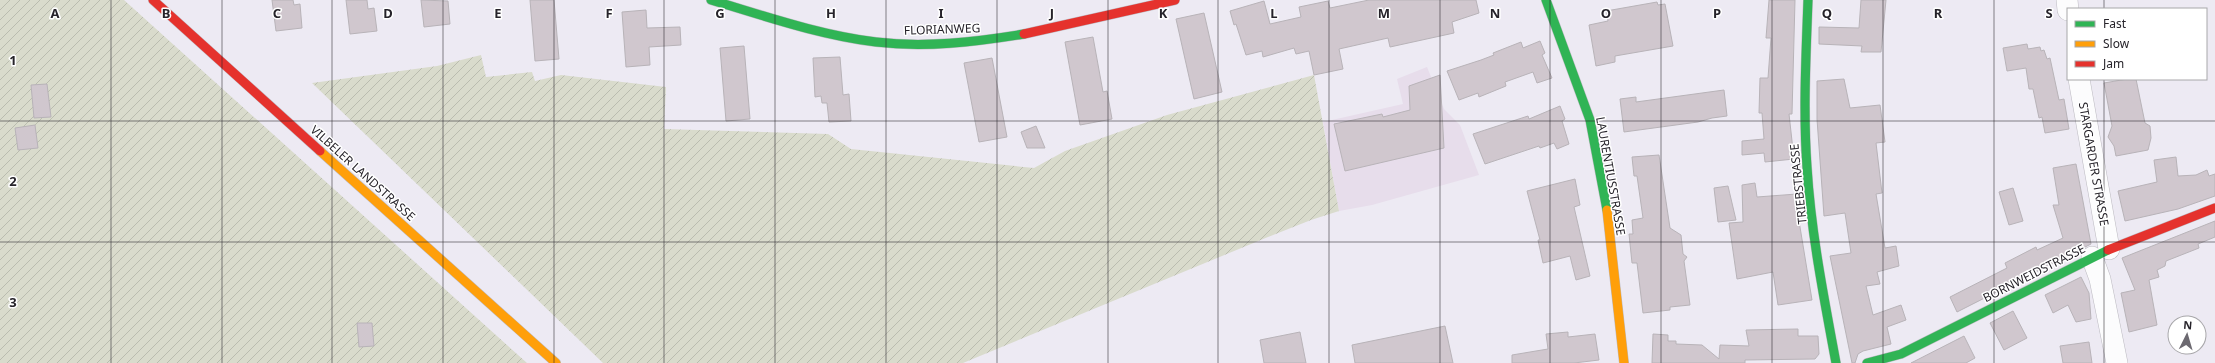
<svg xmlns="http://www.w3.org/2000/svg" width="2215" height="363" font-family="'Noto Sans',sans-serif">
<defs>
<pattern id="garden-furrows" width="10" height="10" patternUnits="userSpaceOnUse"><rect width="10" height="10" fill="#d9dbcc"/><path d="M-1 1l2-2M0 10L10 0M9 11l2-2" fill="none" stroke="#babcaf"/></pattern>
</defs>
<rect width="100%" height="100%" fill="#edeaf3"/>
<path fill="#e7ddeb" d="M1427,67L1444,109L1460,125L1479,175L1372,205L1339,211L1323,122L1403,104L1397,79Z"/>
<path fill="url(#garden-furrows)" d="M0,0H124L527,363H0Z
M481,55L486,77L532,72L535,81L561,75L666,87L664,129L828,134L851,149L1034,168L1065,151L1167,115L1314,75L1339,211L1311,220L1268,237L963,363H603L312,83L437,66Z"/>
<path fill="#d0c7ce" stroke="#b8b3b8" d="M272,0H293L294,5L300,4L302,28L276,31Z
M346,0H367L368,9L374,8L377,31L350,34Z
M421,0L448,1L450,24L424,27Z
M530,0H554L559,59L535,61Z
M1369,0H1476L1479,13L1452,22L1454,33L1390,47L1388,38L1339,49L1343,69L1314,75L1309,51L1296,54L1294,48L1263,57L1262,51L1246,55L1236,24L1234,25L1230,11L1264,1L1270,24L1301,17L1299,7L1328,1L1330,8Z
M1769,0H1795L1792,114H1789L1794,159L1765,162L1764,153L1742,155V141L1764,139L1762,113H1759L1760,78H1768L1771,38H1766Z
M1861,0H1886L1881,52H1861L1862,46L1819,44V27L1859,28Z
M1657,2L1658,5L1665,4L1673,46L1615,56V62L1596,66L1589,25L1608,21L1606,11Z
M646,10L647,28L680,27L681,45L649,47L650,65L626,67L622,12Z
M1204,13L1222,92L1194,99L1176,19Z
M1093,37L1103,92L1107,91L1112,119L1080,125L1065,42Z
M1540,41L1545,53L1542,55L1552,78L1537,83L1533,72L1505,82L1506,86L1479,97L1478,93L1459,100L1447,71L1481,60L1494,55L1493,53L1521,42L1523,48Z
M2027,44L2028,49L2040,47L2041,51L2044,50L2047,59L2050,58L2059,100L2064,99L2069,129L2045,133L2042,117L2039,118L2033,89H2029L2026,68L2007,71L2003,48Z
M744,46L750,119L726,121L720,48Z
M840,57L843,95L849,94L851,121L829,122L827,103H822L821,96L815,97L813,58Z
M992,58L1007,137L979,142L964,63Z
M1440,75L1444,148L1345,171L1334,124L1382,114L1383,117L1410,110L1409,86Z
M1844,79L1850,108L1880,105L1885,142L1876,143L1882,193L1876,194L1885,248L1896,246L1899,266L1877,272L1880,284L1866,286L1873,315L1901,305L1906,320L1887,327L1891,344L1863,351L1858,354L1855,363H1852L1830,256L1851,253L1845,213L1824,216L1817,119V81Z
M2127,79H2136L2145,123L2150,126L2151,138L2148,150L2116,156L2114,146L2108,137L2112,126L2104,83Z
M47,84L51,117L34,118L31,85Z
M1724,90L1727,116L1712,118L1698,122L1624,132L1620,99L1636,97V102Z
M1560,106L1565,119L1562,121L1569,144L1557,149L1554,143L1540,148L1539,146L1485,164L1473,134L1528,116L1529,119Z
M35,125L38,148L18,150L15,128Z
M1036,126L1045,148H1027L1021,132Z
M1659,155L1670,228L1681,235L1683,254L1687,257L1684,261L1690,305L1670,307V310L1643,313L1637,263H1632L1629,234H1633L1632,220L1643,218L1637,176H1634L1632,157Z
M2176,157L2178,176L2196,175L2207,170L2209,176L2215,174V196L2178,209L2125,221L2118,191L2157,182L2154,160Z
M2076,164L2091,244L1957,312L1950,297L2007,268L2005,263L2036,247L2037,250L2063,238L2053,205H2059L2053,168Z
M1575,179L1580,205L1574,207L1590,276L1576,280L1570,256L1543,263L1538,240H1540L1527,191Z
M1755,183L1757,197L1797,194L1800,227L1812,300L1778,305L1773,272L1737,279L1729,223L1743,222L1742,185Z
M1728,186L1736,220L1718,222L1714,188Z
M2013,188L2023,221L2009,225L1999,192Z
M2215,221V237L2198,244L2199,248L2166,261L2165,266L2157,270L2159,277L2149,280L2157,325L2129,332L2121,293L2135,290L2122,258Z
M2081,277L2089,293L2091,319L2076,322L2068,305L2053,313L2045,295Z
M2013,311L2027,338L2004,350L1990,323Z
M357,323H372L374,346L359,347Z
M1445,326L1453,363H1355L1352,345Z
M1798,329V336H1818L1819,354L1815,359L1745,360V363H1652L1653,334L1668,335V341H1676V344L1702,345L1719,359L1720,345L1749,346L1746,330Z
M1300,332L1306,363H1264L1260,340Z
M1568,332V337L1595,334L1599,360L1574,363H1512V355L1548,349L1546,334Z
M1964,336L1975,358L1966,363H1911Z
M2089,342L2092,363H2063L2060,346Z"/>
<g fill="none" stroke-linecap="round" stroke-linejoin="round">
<defs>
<path id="street" d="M2067,0L2068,10
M2079,79L2109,249
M2092,257L2100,279L2117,363"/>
<path id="fast" d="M711,0C765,16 819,35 876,42C925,48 975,42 1024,34
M1546,0L1590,120L1607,210
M1808,0C1806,56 1803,112 1807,167C1811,233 1824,298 1836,363
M1867,363L1901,354L2108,250"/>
<path id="slow" d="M320,151L556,363
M1607,210L1624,363"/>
<path id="jam" d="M153,0L320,151
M1024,34L1175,0
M2108,250L2215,208"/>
</defs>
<use href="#street" stroke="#bdbbc2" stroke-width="22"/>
<use href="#fast" stroke="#bdbbc2" stroke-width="10"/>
<use href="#slow" stroke="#bdbbc2" stroke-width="10"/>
<use href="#jam" stroke="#bdbbc2" stroke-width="10"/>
<use href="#street" stroke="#fcfcfd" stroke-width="21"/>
<use href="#fast" stroke="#30b455" stroke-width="9"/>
<use href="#slow" stroke="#ff9f0a" stroke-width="9"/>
<use href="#jam" stroke="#e5322d" stroke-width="9"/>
</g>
<path fill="none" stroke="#26232a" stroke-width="1" stroke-opacity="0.55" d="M111,0V363M222,0V363M332,0V363M443,0V363M554,0V363M664,0V363M775,0V363M886,0V363M997,0V363M1108,0V363M1218,0V363M1329,0V363M1440,0V363M1550,0V363M1661,0V363M1772,0V363M1883,0V363M1994,0V363M2104,0V9M2104,79V363M0,121H2215M0,242H2215"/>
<g text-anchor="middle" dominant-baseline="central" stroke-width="3" stroke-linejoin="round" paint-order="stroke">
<g font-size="12" fill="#26232a" stroke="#fff">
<text transform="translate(942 29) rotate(-2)">FLORIANWEG</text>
<text transform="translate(2094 164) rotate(80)">STARGARDER STRASSE</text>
<text transform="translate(363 173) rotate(42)">VILBELER LANDSTRASSE</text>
<text transform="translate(1611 176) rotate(80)">LAURENTIUSSTRASSE</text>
<text transform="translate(1798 184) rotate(-96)">TRIEBSTRASSE</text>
<text transform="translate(2034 273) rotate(-27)">BORNWEIDSTRASSE</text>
</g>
</g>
<g font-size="13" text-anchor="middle" font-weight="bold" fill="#26232a" stroke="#fff" stroke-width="3" stroke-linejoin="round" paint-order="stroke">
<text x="55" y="18">A</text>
<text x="166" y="18">B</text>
<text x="277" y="18">C</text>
<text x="388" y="18">D</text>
<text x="498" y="18">E</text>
<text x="609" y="18">F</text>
<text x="720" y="18">G</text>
<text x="831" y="18">H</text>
<text x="941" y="18">I</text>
<text x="1052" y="18">J</text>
<text x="1163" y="18">K</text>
<text x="1274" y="18">L</text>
<text x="1384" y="18">M</text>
<text x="1495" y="18">N</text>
<text x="1606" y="18">O</text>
<text x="1717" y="18">P</text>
<text x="1827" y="18">Q</text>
<text x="1938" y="18">R</text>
<text x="2049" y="18">S</text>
<text x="13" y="65">1</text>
<text x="13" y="186">2</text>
<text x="13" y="307">3</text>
</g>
<rect x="2067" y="8" width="140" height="72" fill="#ffffff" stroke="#a8a7aa"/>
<rect x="2075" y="21" width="20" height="6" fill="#30b455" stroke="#a8a7aa"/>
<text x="2103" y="28" font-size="12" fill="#26232a">Fast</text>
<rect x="2075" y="41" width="20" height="6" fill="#ff9f0a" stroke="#a8a7aa"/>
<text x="2103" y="48" font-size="12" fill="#26232a">Slow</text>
<rect x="2075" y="61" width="20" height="6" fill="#e5322d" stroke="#a8a7aa"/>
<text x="2103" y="68" font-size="12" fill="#26232a">Jam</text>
<g transform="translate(2187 335) rotate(5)"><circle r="19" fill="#ffffff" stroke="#a8a7aa"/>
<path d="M0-3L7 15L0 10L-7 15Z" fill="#6c6970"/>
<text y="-6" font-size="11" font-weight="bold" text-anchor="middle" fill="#26232a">N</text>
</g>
</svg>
